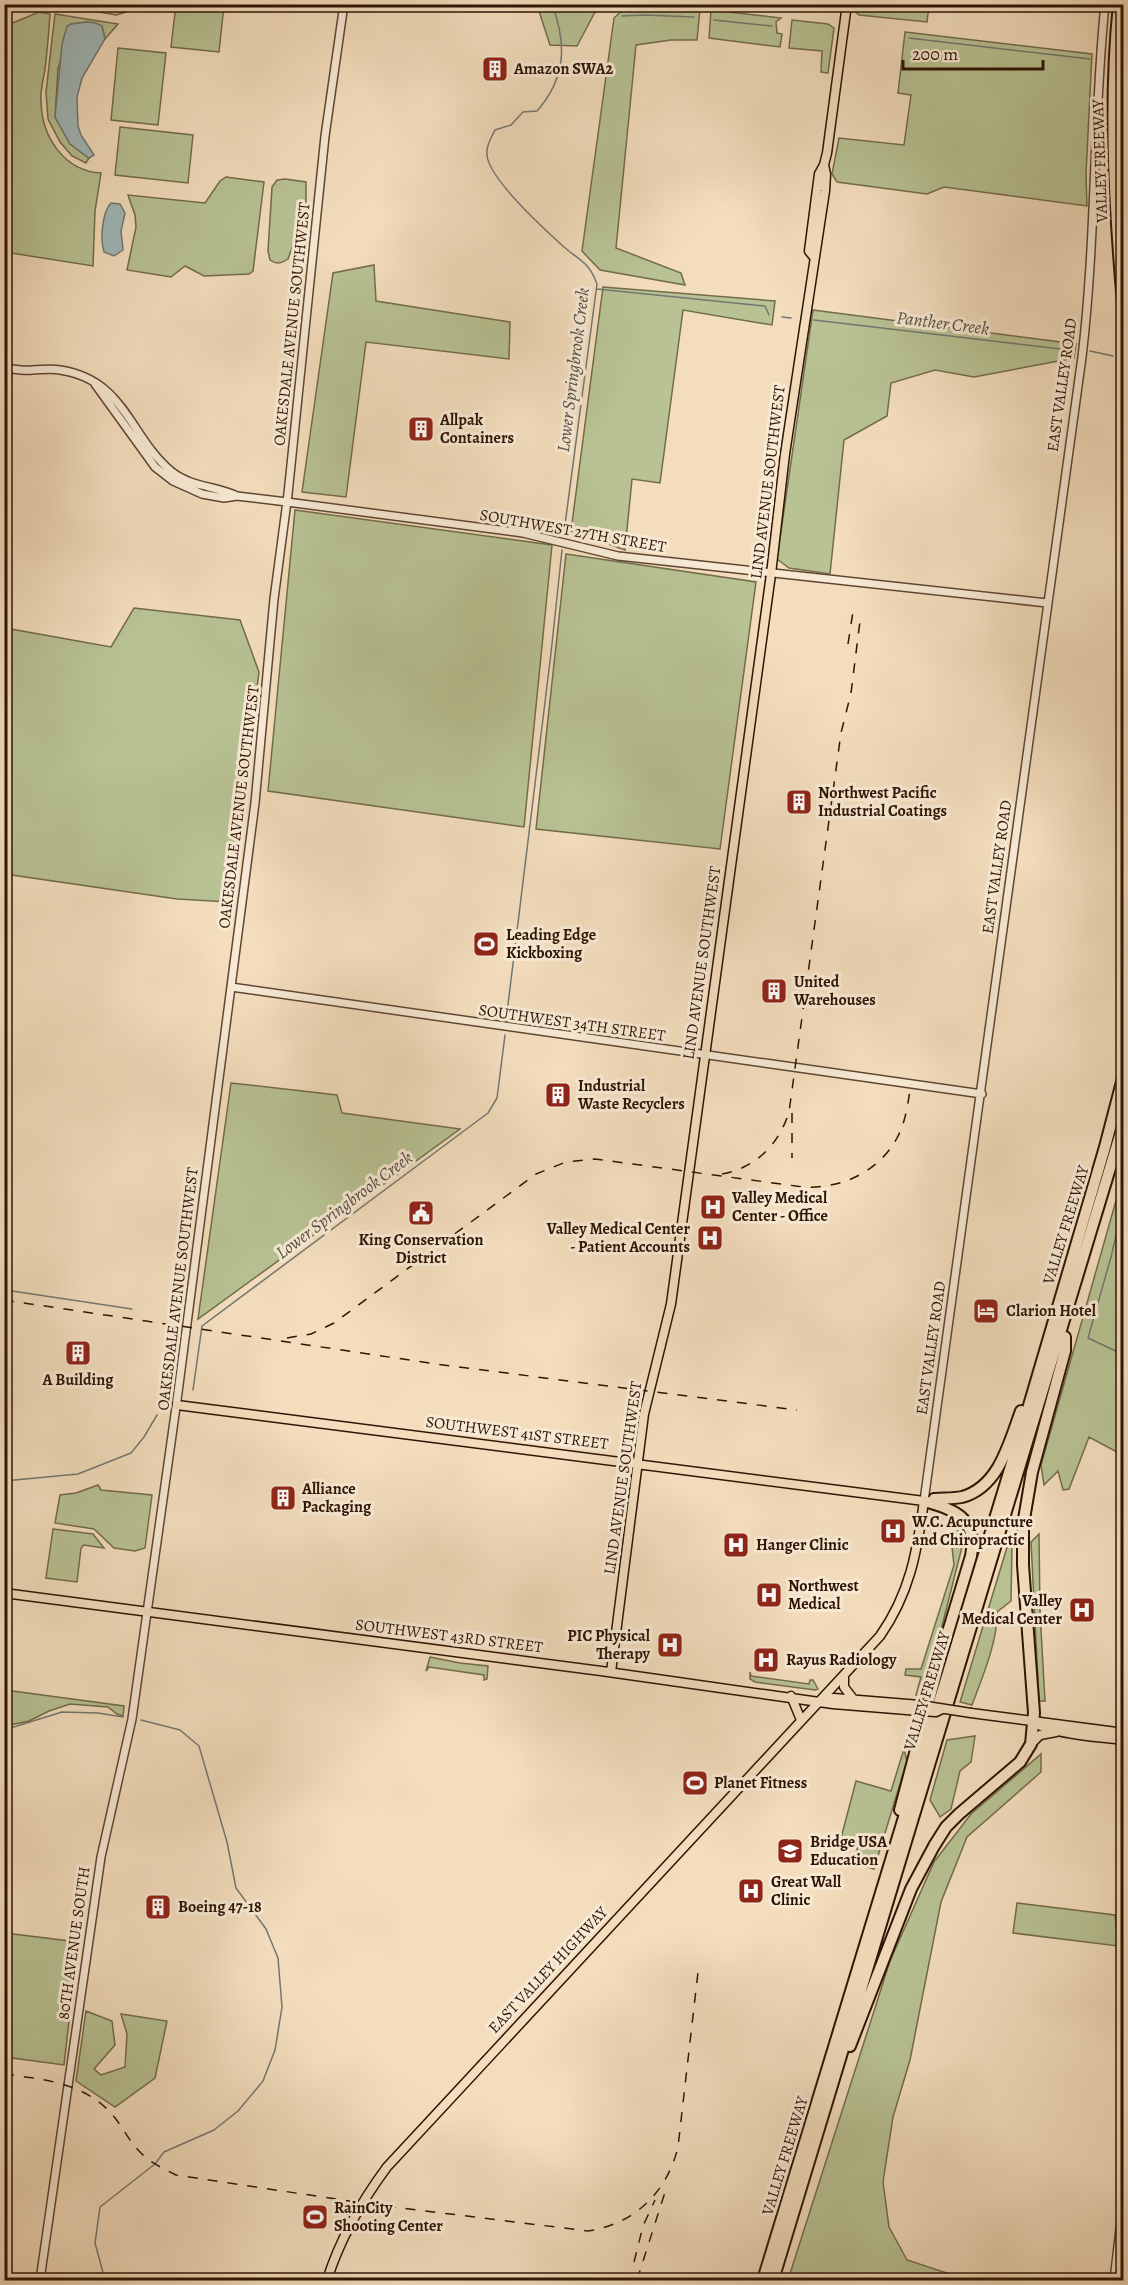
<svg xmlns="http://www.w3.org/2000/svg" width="1128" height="2285" font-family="Alegreya,serif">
<rect width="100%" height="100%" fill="#f3ddbd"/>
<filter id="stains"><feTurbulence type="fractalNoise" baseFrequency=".00333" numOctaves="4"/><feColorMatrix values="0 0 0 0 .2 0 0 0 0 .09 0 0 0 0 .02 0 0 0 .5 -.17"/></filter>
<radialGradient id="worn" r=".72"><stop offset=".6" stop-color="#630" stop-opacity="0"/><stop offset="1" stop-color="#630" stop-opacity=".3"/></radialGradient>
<path fill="#b8c293" stroke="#736b4c" stroke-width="1.5" d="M176,4L224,5L219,52L171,47Z
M58,5H133L126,12L116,15Z
M537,5V4L609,5L595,12L577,46L550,45Z
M628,5L700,9L697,40H671L636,45L616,248L681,273L685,285L600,270L582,251L614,18Z
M851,5H929L927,22L859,15L854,11Z
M711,10L781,18L776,22L777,33L782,34L780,47L709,38Z
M39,12L50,14C49,32 47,51 45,70C43,80 40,91 41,102C42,137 64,171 101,173L95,211L93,266L11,253L5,247V26Z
M55,14L118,24L105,39L102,26L88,22L71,24L58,69L55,117L70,144L89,158L86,163L72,156L60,142L48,119L46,92Z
M792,20L828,24L834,28L828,73L821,72L822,51L789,48Z
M905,32L1092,54L1086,174L1087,206L944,187L927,194L837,182L832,174L839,138L904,145L911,95L898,93Z
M118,48L166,53L158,125L111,120Z
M120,127L193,135L188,183L115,175Z
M226,177L264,182L253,271L249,274L204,276L185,266L171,277L127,270L136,227L135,215L128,195L205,203L220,181Z
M285,179L306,182V209L288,259C282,263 277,265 270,260L268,251L272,187L277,180Z
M374,265L376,301L510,322L509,359L366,342L346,497L302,492L333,273Z
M603,287L775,301L772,325L683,310L660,483L632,479L625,550L571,531Z
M813,310L1076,344L1074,358L974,377L935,370L891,383L887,416L844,440L830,574L789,568L777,559Z
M295,510L552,545L524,827L268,791Z
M566,554L756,582L720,849L536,829Z
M134,608L240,620L259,672L229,902L177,899L5,874V628L111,647Z
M231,1083L337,1095L342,1113L460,1129L198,1319Z
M1123,1176V1416H1120L1117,1452L1089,1437L1069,1489L1063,1490L1058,1471L1044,1485L1041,1465Z
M98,1485L101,1490L152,1495L145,1548L135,1551L114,1548L94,1529L55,1523L60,1495L76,1493Z
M957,1526L963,1543L941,1630L919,1695H916L921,1677L905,1675L906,1669H921L954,1565L951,1539L954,1538L953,1529Z
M53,1529L93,1534L104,1548L84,1545L81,1548L77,1582L46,1578Z
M1039,1534L1040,1612L1045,1701H1039L1031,1542Z
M1008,1544L1012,1548L1011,1601L997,1612C998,1641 982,1678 972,1705L960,1702Z
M430,1657L460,1663L488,1666L487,1679L484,1680V1675L429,1667L426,1671Z
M750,1672L751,1676L809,1684L810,1680H813L818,1689L815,1690L755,1682L750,1679Z
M5,1690L124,1706L123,1716L117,1714L108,1707L70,1704L49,1711L29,1721L5,1726Z
M975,1736L971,1762L960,1771L951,1809L940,1817L930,1800L947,1740Z
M904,1749L907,1761L874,1869L854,1863L858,1845L840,1842L856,1781L891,1791Z
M1041,1754V1772L967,1837L941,1902L910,2060L893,2117L883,2182L889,2227L907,2260L968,2280H788L890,1961L934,1862L971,1814Z
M1017,1903L1115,1915L1118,1946L1013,1933Z
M5,1933L78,1942L64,2065L5,2057V2019L9,1988L5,1987Z
M86,2011L112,2021L115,2045L94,2069L101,2075L125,2067L127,2034L121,2014L167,2021L155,2078L115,2107L76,2081Z"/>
<path fill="#a0b9bb" stroke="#727772" stroke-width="1.5" d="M88,22L96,23L102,26L105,39L82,78L77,97L78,126L81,135L94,155L89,158L70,144L55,117L62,44L67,26L71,24Z
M111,203L120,204L125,213L121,231L123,250L114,256L104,252C100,240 102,212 111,203Z"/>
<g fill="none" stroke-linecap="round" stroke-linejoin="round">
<path stroke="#727772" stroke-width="1.5" d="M552,4C567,44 566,78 537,111L523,112L511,125L495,130C491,138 486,146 487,156C491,181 544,229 564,247C580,261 589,262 597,284L564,532
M554,9L592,10
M622,16L645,15L694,17
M714,20L772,26
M909,38L1090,59
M597,289L765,306L769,315
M782,317L791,318
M814,320L1069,350
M1090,351L1113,356
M506,1021L551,653L562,550
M1124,1201L1111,1257L1088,1338L1124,1355
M12,1291L132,1309
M193,1390L202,1326L488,1113L497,1098L505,1035
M4,1481L78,1474L131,1453L144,1437L157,1415
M4,1730L62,1712L98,1713L123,1717
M105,2280L95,2243L100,2207L155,2164L164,2152L214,2130L238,2111L263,2081L275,2050L282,2007L278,1958L266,1929L236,1888L227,1842L199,1746L180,1730L141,1720"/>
<defs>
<path id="minor" d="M4,368C14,369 23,371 32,370C41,370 51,368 60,370C126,380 129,437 172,472C191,487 216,486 237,496
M95,384L155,467L173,481L202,494L224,498L237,496L287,502L523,533L618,556L1047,603
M231,987L982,1094
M924,1501L1082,357C1096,240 1093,122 1105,4
M40,2280L101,1857L132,1719L177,1400L255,803L274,599L288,494L325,136L344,4
M1114,2280L1124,2195"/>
<path id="major" d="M813,256L809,251L819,174L824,165L827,153L847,4
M177,1405L924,1501C917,1552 910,1593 880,1636L387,2167C361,2202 340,2239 327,2280
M4,1593L601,1671L833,1704L919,1711
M611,1672L644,1414L671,1304L771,574L785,454L825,191L826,174L824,165
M844,1675V1687L854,1700
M791,1696L801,1720
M822,1700L834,1698L920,1705
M971,1713L1124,1733
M1034,1722C1045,1733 1105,1738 1124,1740
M1031,1744L1040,1735L1056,1732"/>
<path id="highway" d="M1119,4C1108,109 1115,212 1124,316
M1120,76L1124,41
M934,1499C943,1498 952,1499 962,1497C999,1487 1009,1443 1021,1411
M900,1810L941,1655L971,1556C978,1519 955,1509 924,1501
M850,2046L911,1889L934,1846L946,1827L959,1814L1020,1762L1031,1744L1034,1713L1023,1565V1525L1032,1472L1065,1351V1337
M763,2280L1015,1453L1105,1147L1124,1074
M773,2280L1124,1122"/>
</defs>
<use href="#minor" stroke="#5f4632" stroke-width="10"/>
<use href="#major" stroke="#2e1404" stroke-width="11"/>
<use href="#highway" stroke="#2e1404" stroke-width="14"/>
<use href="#minor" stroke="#f7e9d4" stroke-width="7"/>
<use href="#major" stroke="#f3ddbd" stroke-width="8"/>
<use href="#highway" stroke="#f3ddbd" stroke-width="10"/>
<path stroke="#2e1404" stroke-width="1.5" stroke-dasharray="10 10" stroke-linecap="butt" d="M848,644L854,605
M792,1113V1158
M722,1174C756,1168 779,1144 789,1112L841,733L851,693L860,621
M4,1300L443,1365L797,1410
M287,1338L311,1334L334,1323L536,1174L566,1162L595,1159L803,1187C840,1189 878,1173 897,1138C906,1122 908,1102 911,1084
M4,2074C41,2079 79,2082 107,2109C121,2122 128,2141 141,2153C151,2163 164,2169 176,2175L369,2204L588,2231C635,2224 667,2192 678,2147L698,1972
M634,2262L643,2226L655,2200
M637,2280L667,2186"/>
<defs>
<path id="major-bridge" d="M920,1705L971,1713
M919,1711L936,1712L942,1709"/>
</defs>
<use href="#major-bridge" stroke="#2e1404" stroke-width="11" stroke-linecap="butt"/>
<use href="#major-bridge" stroke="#f3ddbd" stroke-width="8"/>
</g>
<defs>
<symbol id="building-square" viewBox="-11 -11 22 22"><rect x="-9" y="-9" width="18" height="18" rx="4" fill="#8f2418" stroke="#f7e9d4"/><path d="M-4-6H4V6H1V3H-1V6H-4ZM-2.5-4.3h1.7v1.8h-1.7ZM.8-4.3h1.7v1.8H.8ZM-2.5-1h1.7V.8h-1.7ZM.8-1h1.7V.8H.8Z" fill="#fff"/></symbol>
<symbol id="stadium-square" viewBox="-11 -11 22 22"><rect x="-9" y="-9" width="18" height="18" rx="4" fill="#8f2418" stroke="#f7e9d4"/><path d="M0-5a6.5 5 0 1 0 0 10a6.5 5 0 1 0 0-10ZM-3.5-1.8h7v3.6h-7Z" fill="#fff"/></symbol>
<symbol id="hospital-square" viewBox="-11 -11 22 22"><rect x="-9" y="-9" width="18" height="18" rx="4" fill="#8f2418" stroke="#f7e9d4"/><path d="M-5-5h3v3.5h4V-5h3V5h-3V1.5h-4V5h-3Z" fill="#fff"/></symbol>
<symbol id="civic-square" viewBox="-11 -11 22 22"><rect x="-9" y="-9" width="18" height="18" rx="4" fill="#8f2418" stroke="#f7e9d4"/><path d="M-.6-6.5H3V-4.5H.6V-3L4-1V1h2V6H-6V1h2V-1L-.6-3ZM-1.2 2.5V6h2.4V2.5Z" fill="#fff"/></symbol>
<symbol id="hotel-square" viewBox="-11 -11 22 22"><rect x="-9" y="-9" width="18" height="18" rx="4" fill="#8f2418" stroke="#f7e9d4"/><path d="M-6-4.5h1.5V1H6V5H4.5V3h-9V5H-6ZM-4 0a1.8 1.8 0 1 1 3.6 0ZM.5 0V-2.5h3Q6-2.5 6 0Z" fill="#fff"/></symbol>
<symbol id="school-square" viewBox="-11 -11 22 22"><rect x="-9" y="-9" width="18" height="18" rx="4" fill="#8f2418" stroke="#f7e9d4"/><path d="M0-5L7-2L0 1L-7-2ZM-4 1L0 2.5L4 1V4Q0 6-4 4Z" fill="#fff"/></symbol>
</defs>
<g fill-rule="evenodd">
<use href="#building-square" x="480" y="54" width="30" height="30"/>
<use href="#building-square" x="406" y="414" width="30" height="30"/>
<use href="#building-square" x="784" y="787" width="30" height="30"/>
<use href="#stadium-square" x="471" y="929" width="30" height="30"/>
<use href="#building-square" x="759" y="976" width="30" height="30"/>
<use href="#building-square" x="543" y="1080" width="30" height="30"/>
<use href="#hospital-square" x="698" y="1192" width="30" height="30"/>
<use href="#civic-square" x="406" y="1198" width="30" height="30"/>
<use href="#hospital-square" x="695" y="1223" width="30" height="30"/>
<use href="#hotel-square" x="971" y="1296" width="30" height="30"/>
<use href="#building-square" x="63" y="1338" width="30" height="30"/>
<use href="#building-square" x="268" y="1483" width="30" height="30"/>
<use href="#hospital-square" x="878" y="1516" width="30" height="30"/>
<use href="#hospital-square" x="721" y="1530" width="30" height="30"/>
<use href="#hospital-square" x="754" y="1580" width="30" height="30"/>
<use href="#hospital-square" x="1067" y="1595" width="30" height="30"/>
<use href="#hospital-square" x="655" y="1630" width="30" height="30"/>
<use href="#hospital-square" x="751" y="1645" width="30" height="30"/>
<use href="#stadium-square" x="680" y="1768" width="30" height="30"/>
<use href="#school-square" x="775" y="1836" width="30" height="30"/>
<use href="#hospital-square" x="736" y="1876" width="30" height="30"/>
<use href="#building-square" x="143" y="1892" width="30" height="30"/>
<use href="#stadium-square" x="300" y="2202" width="30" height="30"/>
</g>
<g text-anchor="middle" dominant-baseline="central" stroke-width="6" stroke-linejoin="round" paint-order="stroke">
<g font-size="16" font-weight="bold" fill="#2e1404" stroke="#f7e9d4" text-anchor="start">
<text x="514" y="69">Amazon SWA2</text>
<text x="440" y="420">Allpak<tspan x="440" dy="18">Containers</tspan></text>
<text x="818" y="793">Northwest Pacific<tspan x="818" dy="18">Industrial Coatings</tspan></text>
<text x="506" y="935">Leading Edge<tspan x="506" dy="18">Kickboxing</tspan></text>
<text x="794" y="982">United<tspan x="794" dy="18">Warehouses</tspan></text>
<text x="578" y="1086">Industrial<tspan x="578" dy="18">Waste Recyclers</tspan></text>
<text x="732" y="1198">Valley Medical<tspan x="732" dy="18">Center - Office</tspan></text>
<text x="690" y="1229" text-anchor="end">Valley Medical Center<tspan x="690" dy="18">- Patient Accounts</tspan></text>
<text x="421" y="1240" text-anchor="middle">King Conservation<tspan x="421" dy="18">District</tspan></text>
<text x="1006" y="1311">Clarion Hotel</text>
<text x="78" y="1380" text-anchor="middle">A Building</text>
<text x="302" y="1489">Alliance<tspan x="302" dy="18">Packaging</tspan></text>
<text x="912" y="1522">W.C. Acupuncture<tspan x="912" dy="18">and Chiropractic</tspan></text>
<text x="756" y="1545">Hanger Clinic</text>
<text x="788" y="1586">Northwest<tspan x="788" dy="18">Medical</tspan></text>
<text x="1062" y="1601" text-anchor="end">Valley<tspan x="1062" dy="18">Medical Center</tspan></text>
<text x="650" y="1636" text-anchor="end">PIC Physical<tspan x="650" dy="18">Therapy</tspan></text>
<text x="786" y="1660">Rayus Radiology</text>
<text x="714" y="1783">Planet Fitness</text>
<text x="810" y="1842">Bridge USA<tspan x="810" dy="18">Education</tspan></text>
<text x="771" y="1882">Great Wall<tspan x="771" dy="18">Clinic</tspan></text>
<text x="178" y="1907">Boeing 47-18</text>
<text x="334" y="2208">RainCity<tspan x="334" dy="18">Shooting Center</tspan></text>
</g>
<g font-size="16" fill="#2e1404" stroke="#f7e9d4">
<text transform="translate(1100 161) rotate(-92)">VALLEY FREEWAY</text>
<text transform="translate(292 324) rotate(-84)">OAKESDALE AVENUE SOUTHWEST</text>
<text transform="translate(1062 385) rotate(-82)">EAST VALLEY ROAD</text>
<text transform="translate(768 482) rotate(-83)">LIND AVENUE SOUTHWEST</text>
<text transform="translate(573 531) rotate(10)">SOUTHWEST 27TH STREET</text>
<text transform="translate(239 807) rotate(-83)">OAKESDALE AVENUE SOUTHWEST</text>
<text transform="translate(997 867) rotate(-82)">EAST VALLEY ROAD</text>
<text transform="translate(702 963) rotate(-82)">LIND AVENUE SOUTHWEST</text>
<text transform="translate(572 1023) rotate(8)">SOUTHWEST 34TH STREET</text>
<text transform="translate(1066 1225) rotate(-73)">VALLEY FREEWAY</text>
<text transform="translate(178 1289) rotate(-83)">OAKESDALE AVENUE SOUTHWEST</text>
<text transform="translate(931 1348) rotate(-82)">EAST VALLEY ROAD</text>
<text transform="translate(517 1433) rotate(7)">SOUTHWEST 41ST STREET</text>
<text transform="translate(623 1478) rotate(-82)">LIND AVENUE SOUTHWEST</text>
<text transform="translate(449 1636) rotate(7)">SOUTHWEST 43RD STREET</text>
<text transform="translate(927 1691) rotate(-73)">VALLEY FREEWAY</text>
<text transform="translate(74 1943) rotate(-82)">80TH AVENUE SOUTH</text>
<text transform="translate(548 1970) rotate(-47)">EAST VALLEY HIGHWAY</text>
<text transform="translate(785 2156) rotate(-73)">VALLEY FREEWAY</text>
</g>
<g font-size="18" font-style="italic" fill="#564e44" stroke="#f7e9d4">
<text transform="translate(943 323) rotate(7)">Panther Creek</text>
<text transform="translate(573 370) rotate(-83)">Lower Springbrook Creek</text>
<text transform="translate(344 1205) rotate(-37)">Lower Springbrook Creek</text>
</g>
</g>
<rect width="1128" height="2285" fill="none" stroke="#f3ddbd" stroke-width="24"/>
<rect x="6" y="6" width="1116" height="2273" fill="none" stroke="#2e1404" stroke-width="3"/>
<rect x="12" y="12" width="1104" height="2261" fill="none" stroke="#2e1404" stroke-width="1.5"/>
<path d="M903 60v9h140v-9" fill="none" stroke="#2e1404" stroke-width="3"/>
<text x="912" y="60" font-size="18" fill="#2e1404" stroke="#f7e9d4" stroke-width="4.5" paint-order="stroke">200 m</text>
<rect width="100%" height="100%" filter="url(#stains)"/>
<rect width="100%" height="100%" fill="url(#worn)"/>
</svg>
